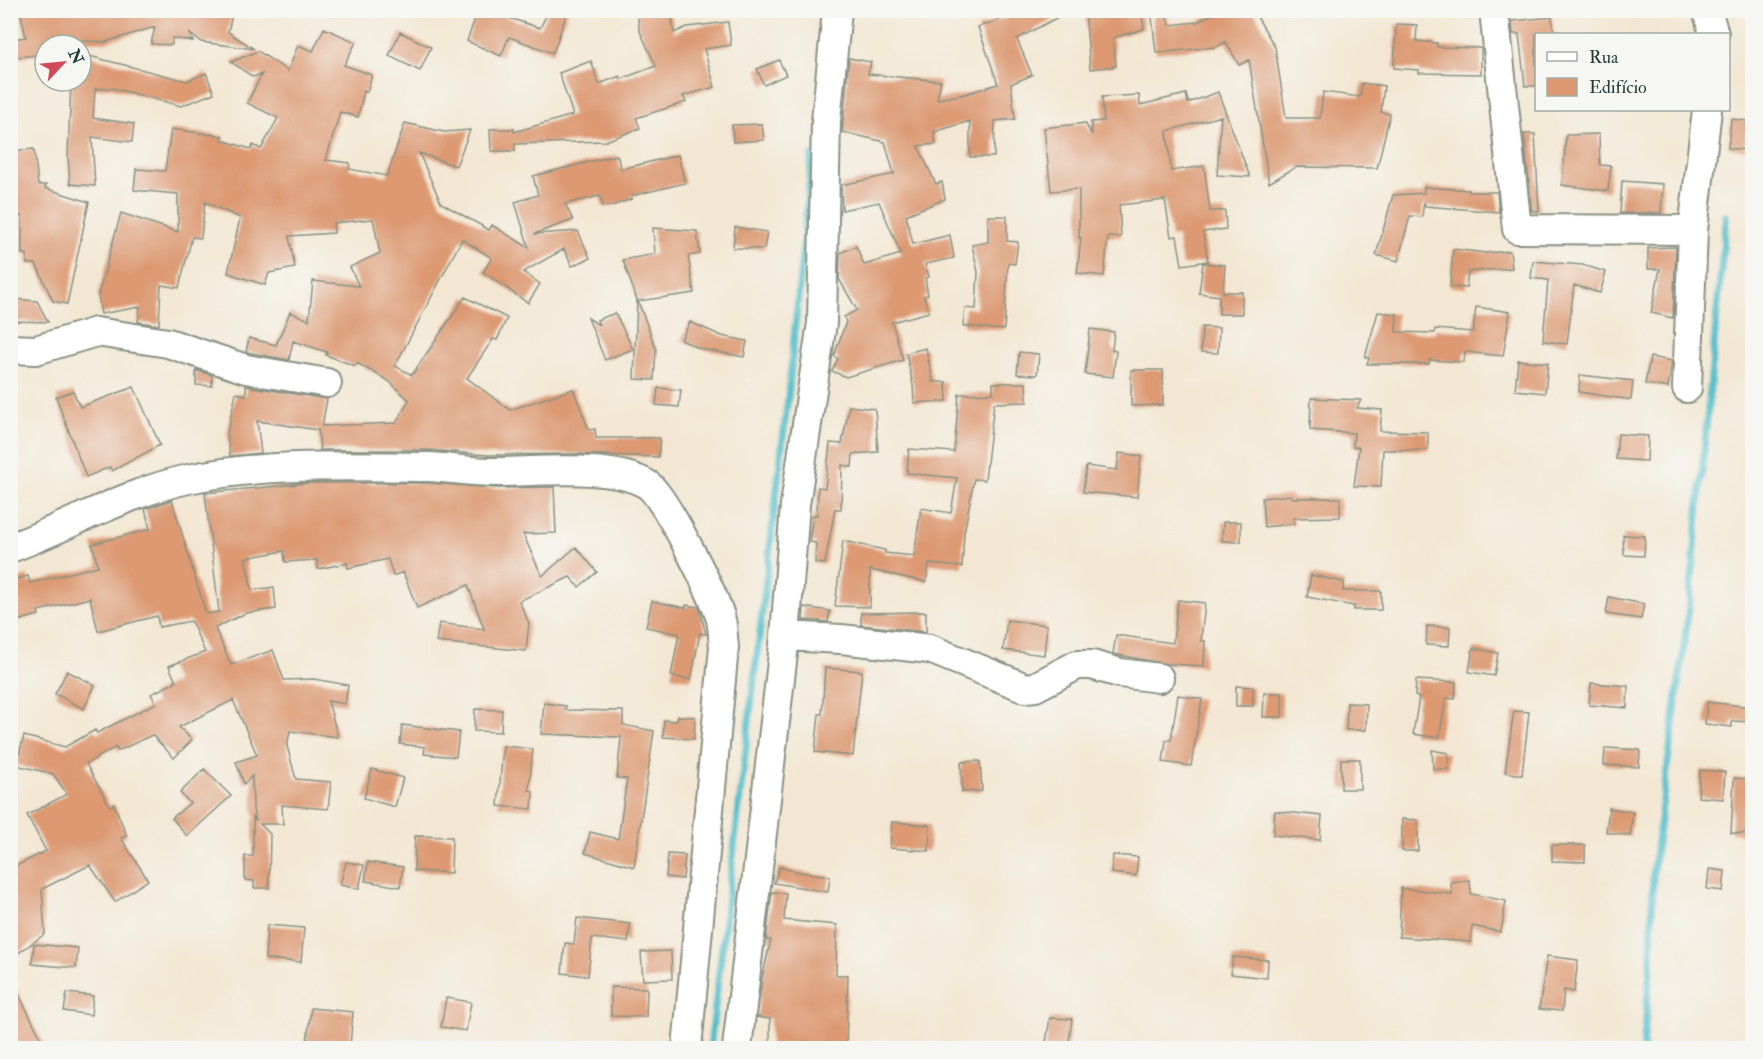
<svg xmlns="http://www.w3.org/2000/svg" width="1763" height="1059" font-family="'IM FELL Double Pica',serif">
<rect width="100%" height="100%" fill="#f6f6f2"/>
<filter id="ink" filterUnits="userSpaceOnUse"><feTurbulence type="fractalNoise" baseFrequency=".0167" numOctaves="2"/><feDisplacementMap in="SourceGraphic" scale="12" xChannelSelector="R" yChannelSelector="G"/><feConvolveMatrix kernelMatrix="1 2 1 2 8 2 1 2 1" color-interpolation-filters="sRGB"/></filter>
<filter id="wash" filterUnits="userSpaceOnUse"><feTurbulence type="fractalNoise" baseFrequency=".008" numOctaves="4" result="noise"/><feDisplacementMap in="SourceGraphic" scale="24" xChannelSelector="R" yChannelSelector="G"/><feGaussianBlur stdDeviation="1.35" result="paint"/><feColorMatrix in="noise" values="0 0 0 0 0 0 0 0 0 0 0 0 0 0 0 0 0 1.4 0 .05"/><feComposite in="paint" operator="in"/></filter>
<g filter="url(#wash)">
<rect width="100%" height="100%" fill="#f3e7d3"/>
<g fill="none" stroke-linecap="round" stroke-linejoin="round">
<path stroke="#51beca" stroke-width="7" d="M710,1048L789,388L812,156
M1643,1048L1651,961L1653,872L1690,600L1726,216"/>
</g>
<g id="blocks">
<path fill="#dc9972" d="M20,10H233L228,32L254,49L201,42L190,34L193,41L172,38V45L151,44L155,27L105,42L65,40L64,45H45V54L10,58V39L26,37Z
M478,10H505L503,16L540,28L549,10H568L553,53L509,37L501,56L467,41Z
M637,10H671L674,33L687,27L728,22L731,45L704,49L715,87L683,96L686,102L636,118L640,128L606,141L515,144V151H491L490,129H514V132L573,115L559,73L591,61L599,84L620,76L621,79L656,66L639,29Z
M1012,10H1071L1017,39L1032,75L1011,84L1015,119L995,121L994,157H970V121L934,132L936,144L918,146L936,184L942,182L945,199L906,215L913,244L950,235L954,258L925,264L929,277L925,278L928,295L924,296L929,312L892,322L903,360L846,377L832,371L838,359L834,356L846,322L844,317L857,310L839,279L840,253L856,246L864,265L901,254L879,202L842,210L841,185L894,174L885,142L842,132L849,58L871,62L868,74L941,81L937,99L965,94L998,84L978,27L1014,15Z
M1085,10H1141L1144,29L1113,38L1116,66L1090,69Z
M1221,10H1253L1275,47L1286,118H1320L1323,92L1360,97L1362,83L1384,86L1381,112L1390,114L1377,168L1296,167L1269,183L1249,60L1239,65L1226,42L1216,47L1156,53L1152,17L1165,12L1170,25L1197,22Z
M1552,17L1554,34H1536V86H1525L1519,34H1513L1512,21Z
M1396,24L1417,25L1416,41L1437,43V47L1481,48V74L1419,73V70L1394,68Z
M324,28L356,42L344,65L372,75L367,92L364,91L358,117L340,112L326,160L350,163L349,169L387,176L405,123L444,132L470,130L456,166L419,153L441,203L489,230L492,225L529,248L515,202L538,195L533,176L617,155L621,169L678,155L685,183L631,196L632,199L611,206L603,207L600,196L565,204L573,220L534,234L578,231L590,258L572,266L564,249L523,272L540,284L528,303L483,272L492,258L462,239L395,366L412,375L465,297L507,318L497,340L493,339L467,378L510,410L573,389L589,430L595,429L596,438H660L658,457L574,454L488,455L428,450H320L318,430L257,421L261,453L230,456L227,433L236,393L246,395V386L327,399L322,426L396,423L409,400L389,381L357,363L355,366L326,355L327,352L293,341L289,360L246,352L249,338L276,345L290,312L309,320L313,281L359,286L350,267L380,253L373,219L333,223L334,233L289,236L295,268L269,273L265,285L228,273L240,218L205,202L201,238L192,237L179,288L161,285L159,325L138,322L140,307L101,314L98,295L121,213L178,232V194L134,190L136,169L165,171L171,129L223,136L222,140L251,149L253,145L261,149L278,118L247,103L262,74L253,77L231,62L258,51L288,71L298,45L313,51Z
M400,32L431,47L420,71L389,56Z
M81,54L187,81L206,73L214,93L181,106L112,88L95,89L93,118L134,124L132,142L92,137L95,186L70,184L68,157L71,81H81Z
M779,60L786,75L764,85L757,69Z
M1218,92L1250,177L1217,175L1221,116L1167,131L1171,171L1204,166L1210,211H1225L1226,229L1203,232L1208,261L1182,265L1177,236L1171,237L1165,200L1119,205L1121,237H1108L1104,276L1077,273L1081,238H1079V189L1051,191L1044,128L1085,123L1092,135L1091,122L1104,121L1102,97L1139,95L1140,105L1186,94L1188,103Z
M1731,119L1747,121L1745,150L1728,148Z
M762,124L764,140L733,142L732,125Z
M1524,134H1535L1539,211H1532Z
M1599,134L1600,165L1611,166L1608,191L1562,185L1566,135Z
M34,149L38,185H46L45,188L89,202L67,304L53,301L36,264H27V254H22V216H10V151Z
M1622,181L1663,184L1661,213H1620Z
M1424,187L1469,190V192H1497L1499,212L1425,206L1424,201L1422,217L1410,216L1398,261L1376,255L1393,195L1424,193Z
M988,216H1007V241L1018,242L1015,264L1008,263L1004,330L963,326L965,308L976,309L978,272L972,245L988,242Z
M735,227L767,232L764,249L733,248Z
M653,228L697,231L700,254L688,256L694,293L638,301L656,349L654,380L634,379L637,300L623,260L655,254Z
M1676,247L1673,318L1651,313L1660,269H1648V248Z
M1453,249L1486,253L1510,251L1512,268L1468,272L1466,288L1450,287Z
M1533,261L1583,265L1606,272L1600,293L1574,285L1567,344L1543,341L1548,280L1531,278Z
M1203,263L1225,265L1223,292H1242V314H1219V296L1199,293Z
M13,299L37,301L48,322L12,321Z
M1476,307L1510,312L1503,356L1465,352L1464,362L1429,360V364H1367L1369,358L1365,357L1378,312L1397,314L1396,332L1435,333V329L1473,332Z
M615,313L633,349L605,360L588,318L599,325L597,320Z
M690,322L722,336L747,341L744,357L701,349L681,340Z
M1202,327L1219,328L1218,353L1201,352Z
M1090,329L1114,332L1112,350L1116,351L1113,377L1085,374Z
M926,348L933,382H946L947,401L914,403L913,385L906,353Z
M1019,352L1039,354L1037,375L1017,374Z
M1650,357L1672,361L1668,388L1645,384Z
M1518,360L1548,363L1545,393L1515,390Z
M196,370L212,375V386L196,385Z
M1131,370H1163V405L1131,406Z
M1580,375L1633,381L1631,400L1579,392Z
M993,383H1026L1027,402L994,403L985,480L974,479L964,533L962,567L929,564L926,582L870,570V607L835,606L843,541L885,550V553L914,556L921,508L951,513L957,478L907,473L909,449L954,452L959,394L993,393Z
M134,387L160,445L112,471L110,467L86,477L56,397L73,391L80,407Z
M658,388L681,390L679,407L656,405Z
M1311,398L1361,400L1357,408L1382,410L1380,431L1428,432V450H1383L1381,487L1354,486L1359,447H1353L1354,433L1310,430Z
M849,406L875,409L878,452L853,454L852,467L842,465L841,509H835L825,564L815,563L816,543L809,542L813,515H817L818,487L825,488L830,443L842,444Z
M1618,434L1648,436L1647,461L1616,459Z
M1119,453L1141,456L1137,497L1083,492L1086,466L1117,470Z
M308,483H427L496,488L554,487L556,533L523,534L542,576L576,547L597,572L579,587L570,577L519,601L529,623L526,651L436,642L439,623L484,629L468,585L417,608L403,572L393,576L388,559L348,568L347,563L318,569L317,560L285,562L284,551L245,558L252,590L274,587L276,609L246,613L215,628L231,665L273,650L284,680L314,679L348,685L345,704L328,701L338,737L290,731L287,746L296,779L331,782L328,809L282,805L283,824H260L270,834L269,888H254V881L245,880V856H253V817L256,821L253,810L252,776L244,784L236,762L257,755L233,700L179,727L192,740L174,758L152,735L118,751L116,747L86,764L110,806L114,804L127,836L121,838L148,880L115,902L90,865L42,889L45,934L10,959V939L15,935L10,869L46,851L27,815L67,794L53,774L16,765L24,736L65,747L95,730L97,733L156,703L151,694L176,682L169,666L205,652L191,621L159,627L157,616L98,631L90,598L38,611L39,615L10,623V581L28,576L30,583L98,566L92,544L150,529L145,509L172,500L206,614L219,612L205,493Z
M1291,495V498H1340V517L1293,518L1294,524L1264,527L1262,498Z
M1223,522H1241V542L1222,541Z
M1623,535L1645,536L1644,556L1624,555Z
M1311,575L1344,582L1343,591H1381V610H1354V606L1307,597Z
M1609,597L1644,604L1641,619L1606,614Z
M1178,600L1205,603L1201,641H1205L1204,666L1167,664L1113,654L1116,635L1173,643Z
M652,601L686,608V605L699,607L706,634L700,633L691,680L671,676L679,634L646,627Z
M804,607L830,611L828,622L803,620Z
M926,612V632L861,625V613Z
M1007,620L1047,625L1044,655L1003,650Z
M1427,626L1450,627L1449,646L1426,645Z
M1473,648L1498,653L1494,676L1469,672Z
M825,668L862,671L853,756L815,752L819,714H822Z
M67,671L95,685L84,709L55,694Z
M1416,680L1456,682L1455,699L1446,698L1439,738L1413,734L1419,697L1415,696Z
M1591,683L1628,686L1627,708L1589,705Z
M1236,686L1253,687V706H1236Z
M1264,693H1282V717H1263Z
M1178,695L1202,699L1191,766L1163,762L1166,740H1171Z
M1707,702L1752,707V722L1732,721V727L1705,724Z
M544,703L566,706L565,710L623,711V725L654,731L634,867L585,853L590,832L618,839L627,779L617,778L621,737L541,734Z
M1347,703L1367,704L1366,730H1346Z
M475,709L502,710L501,732L474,731Z
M1514,711L1529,712L1522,775L1505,772Z
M678,716L695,717L694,739L663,737L664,720L677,721Z
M402,725L459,732L456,757L424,754L425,747L400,744Z
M503,746L533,749L529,790L533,791L532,809L498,806Z
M1605,748L1640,750L1639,767L1604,765Z
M1432,750L1448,753L1449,769H1433Z
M1341,759H1360V789H1341Z
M980,761L982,791L962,792L961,762Z
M204,769L231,796L187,836L172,818L190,803L180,793Z
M372,769L403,778L395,807L364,798Z
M1700,770L1725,772L1723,799L1698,797Z
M1734,778L1749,779L1748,834L1731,833Z
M1609,808L1633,812L1630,836L1606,832Z
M1275,811L1322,816L1320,840L1273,835Z
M1402,819L1418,820V851H1402Z
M892,822L930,825L929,851L890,848Z
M415,836L452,837L451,873L414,871Z
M1552,845H1585V862L1552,861Z
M668,854L685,855L683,879L666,877Z
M1113,855L1138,857L1136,876L1111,873Z
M346,862L364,865L359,889L340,885Z
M368,862L403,867L400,887L365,881Z
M779,867L800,872L830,876L828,892L774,883Z
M1709,869L1725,871L1723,891L1707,889Z
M1470,880L1471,894L1506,901L1501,932L1472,926L1471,942L1399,937L1401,888L1452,894L1451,882Z
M772,892L786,893L784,920L837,925L836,975H848L846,1048L770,1047V1019L757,1017L762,978L771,940H766Z
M577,918L630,924L628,942L592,938L588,976L562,973L565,943L574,944Z
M267,925L304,928L301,962L265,959Z
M34,944L78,948L76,968L32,964Z
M671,951L672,979L643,980L641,952Z
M1547,956L1578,960L1574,992L1564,990L1562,1011L1539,1009Z
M1233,957L1268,960L1267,978L1231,974Z
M10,977L46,1048H10Z
M611,987L647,988L646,1017L611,1016Z
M67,993L93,996L91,1015L64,1011Z
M446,998L471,1002L466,1031L441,1027Z
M311,1008L353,1012L350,1046L307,1042Z
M1050,1018L1072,1019L1068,1048H1045Z"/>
</g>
</g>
<g filter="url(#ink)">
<use href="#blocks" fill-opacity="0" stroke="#899284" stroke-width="1.5"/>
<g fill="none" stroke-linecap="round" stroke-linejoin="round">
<defs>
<path id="minor" d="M1494,10L1517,229L1693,230
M1707,10L1714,34
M10,349L36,350L96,332L168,343L246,369L327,383
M1687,388L1693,230L1707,110
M10,548C70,526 125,493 188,479C266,463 348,466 428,467C450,468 473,472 496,472C536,472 614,463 648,485C665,497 716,598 721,620C723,628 723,639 724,647L687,1048
M785,636L841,639L930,649L1026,688L1035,687L1077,665H1092L1120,673L1159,678
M737,1048L785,636L795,505L822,323L826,121L837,10"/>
</defs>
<use href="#minor" stroke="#899284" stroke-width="32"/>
<use href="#minor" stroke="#fff" stroke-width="28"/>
</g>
</g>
<rect width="1763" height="1059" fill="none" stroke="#f6f6f2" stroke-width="36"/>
<rect x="1535" y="33" width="195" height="78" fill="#f6f6f2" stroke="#a0aca6" stroke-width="1.5"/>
<rect x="1547" y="52" width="30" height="9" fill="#ffffff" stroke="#a0aca6" stroke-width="1.5"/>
<text x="1589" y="63" font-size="18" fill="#1f3d34">Rua</text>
<rect x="1547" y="78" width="30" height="18" fill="#dc9972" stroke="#a0aca6" stroke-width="1.5"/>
<text x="1589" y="93" font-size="18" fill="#1f3d34">Edifício</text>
<g transform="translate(63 63) rotate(64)"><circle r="28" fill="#f6f6f2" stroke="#a0aca6" stroke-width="1.5"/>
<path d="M0-4.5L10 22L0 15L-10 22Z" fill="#d1495b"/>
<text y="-9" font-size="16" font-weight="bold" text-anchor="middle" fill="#1f3d34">N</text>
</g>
</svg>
